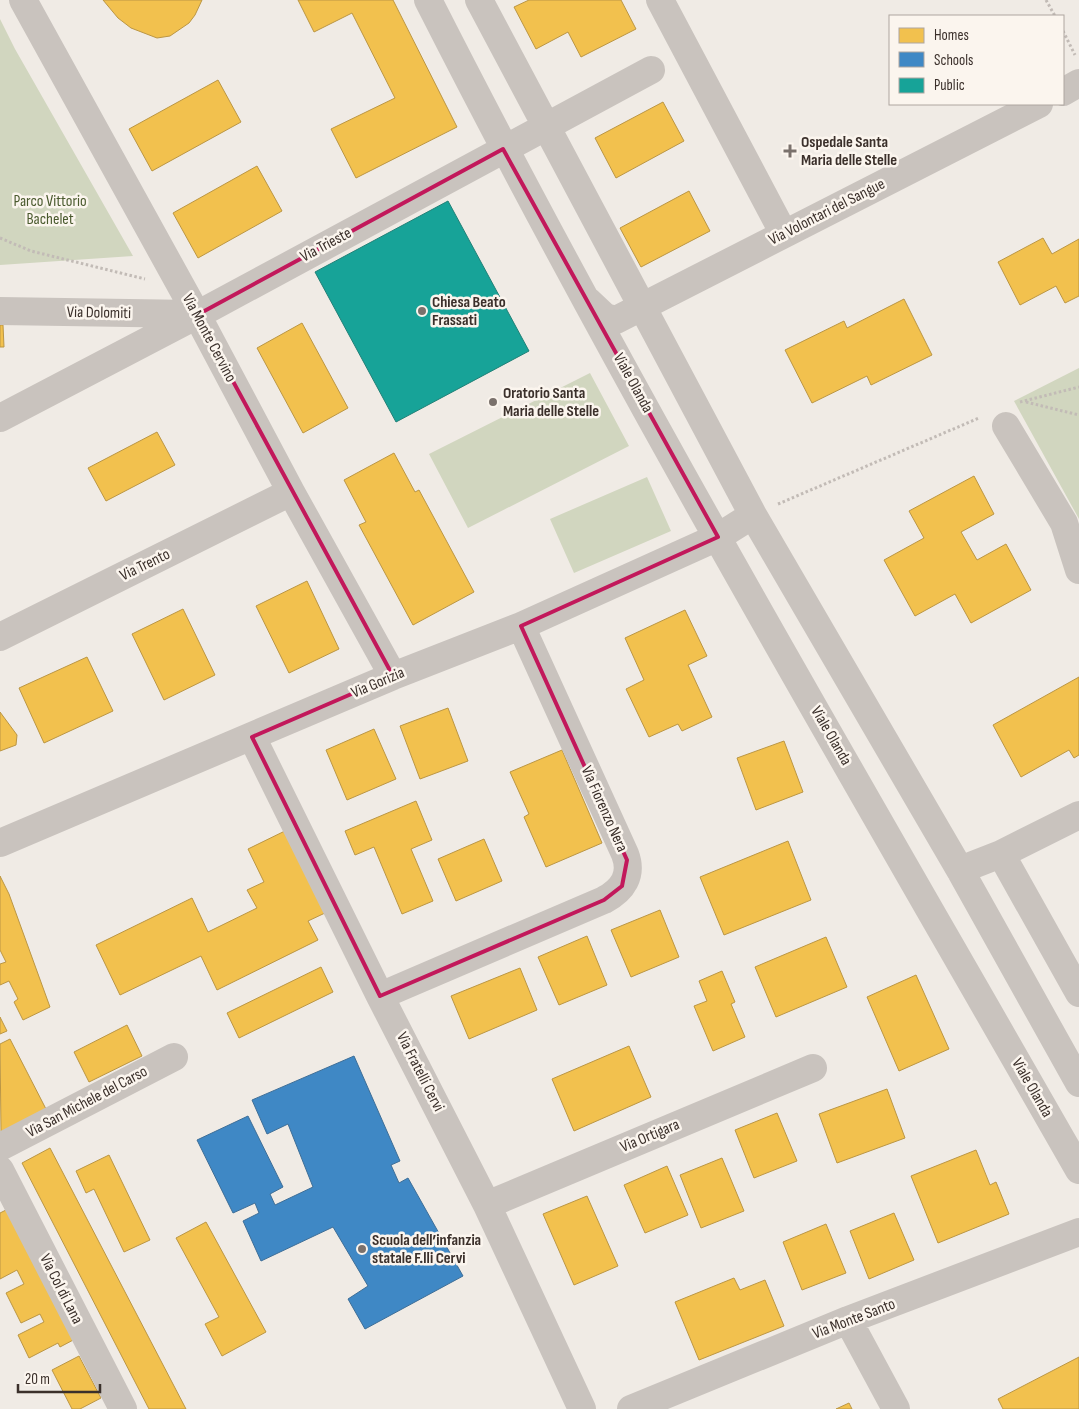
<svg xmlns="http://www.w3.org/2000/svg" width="1079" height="1409" font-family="'Sofia Sans Condensed',sans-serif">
<rect width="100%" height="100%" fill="#f0ebe5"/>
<path fill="#d1d6bf" d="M0,19L15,49L133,256L0,265Z
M1079,368V519L1014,401Z
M590,373L629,446L468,528L429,454Z
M647,477L671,531L574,573L550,519Z"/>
<path fill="#f2c14e" stroke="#bb9644" d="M103,0H202L195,15L189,23L170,36L157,38L131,28L118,18Z
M298,0H393L457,127L356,178L331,129L395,98L352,13L314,32Z
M529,0H621L636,29L581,57L568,32L536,49L514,7Z
M218,80L241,122L152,171L129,129Z
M663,102L684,141L616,178L595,138Z
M257,166L282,211L198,258L173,213Z
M689,191L710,231L641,267L620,228Z
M1043,238L1052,254L1079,239V296L1065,303L1056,286L1020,305L998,262Z
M904,299L932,355L871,385L867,376L812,403L785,350L844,321L847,328Z
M302,323L348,408L303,433L257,348Z
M0,325H3L4,347H0Z
M157,432L175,465L106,501L88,468Z
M394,453L415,492L419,490L474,592L413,625L359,525L366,522L344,480Z
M974,476L994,514L961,532L977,560L1006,544L1031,590L971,623L955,594L915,616L884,560L924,538L909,511Z
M307,581L339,649L289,673L256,606Z
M183,609L215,675L164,700L132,634Z
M685,610L707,656L688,665L712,717L682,731L678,724L649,737L626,689L644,680L625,638Z
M87,657L113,711L44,743L19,688Z
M1079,677V755L1074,758L1069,750L1021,777L993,725Z
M448,708L468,761L420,779L400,726Z
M0,712L17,735L16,745L0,751Z
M374,729L396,779L347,800L326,750Z
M784,741L803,792L756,810L737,758Z
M562,750L602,843L546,867L524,817L529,814L510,772Z
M416,801L432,840L411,849L433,901L402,914L374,847L355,855L345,831Z
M291,828L325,913L308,921L318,940L217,990L201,956L120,995L96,945L192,898L208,932L257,908L247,890L264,882L248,849Z
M484,839L502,881L456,901L438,859Z
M788,841L811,900L724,935L700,877Z
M0,876L9,894L50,1007L23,1020L14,1002L18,999L9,981L0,985V964L6,962L0,950Z
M660,910L679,957L631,977L611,930Z
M587,936L607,985L559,1005L538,957Z
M826,937L847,987L776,1017L755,967Z
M321,967L333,992L239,1038L227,1013Z
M520,968L537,1010L469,1039L451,996Z
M722,971L735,1002L731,1004L745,1037L713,1051L694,1006L707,1001L699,981Z
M916,975L949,1049L899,1071L867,997Z
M0,1017L7,1031L0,1034Z
M127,1025L142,1056L89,1082L74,1052Z
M10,1039L46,1109L1,1132L0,1044Z
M629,1046L651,1097L574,1131L552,1079Z
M887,1089L905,1138L837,1163L819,1114Z
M777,1113L797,1161L754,1178L735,1130Z
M50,1148L186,1409H149L22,1163Z
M976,1150L990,1185L996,1182L1009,1214L938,1243L911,1176Z
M109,1155L150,1240L124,1252L94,1189L86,1193L76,1171Z
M722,1158L744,1211L701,1228L680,1175Z
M667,1166L688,1215L645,1233L624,1185Z
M587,1196L618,1266L574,1285L543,1214Z
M10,1208L77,1338L60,1347L58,1343L29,1358L18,1335L44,1322L40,1314L21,1323L6,1293L24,1284L17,1270L0,1279V1213Z
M894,1213L914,1260L869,1279L850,1231Z
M206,1222L266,1332L222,1356L205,1324L219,1317L176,1238Z
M826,1224L846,1273L802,1290L783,1242Z
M734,1278L740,1290L765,1280L784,1326L699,1360L675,1302Z
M79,1356L101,1398L80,1409H72L52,1370Z
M1079,1357V1409H1003L998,1399Z
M849,1403L852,1409H836Z"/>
<path fill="#3f88c5" stroke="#3e6e97" d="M354,1056L400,1161L391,1165L399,1183L408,1178L463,1276L365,1329L348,1299L368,1286L333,1227L261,1261L243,1221L259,1213L255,1203L233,1213L197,1140L248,1116L283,1187L270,1194L275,1205L313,1187L288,1124L267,1134L252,1100Z"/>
<path fill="#17a398" stroke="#228077" d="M448,201L529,351L396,422L315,272Z"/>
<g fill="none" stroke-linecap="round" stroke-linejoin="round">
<path stroke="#c2bbb6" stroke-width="3" stroke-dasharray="2.5 2.5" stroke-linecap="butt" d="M1046,0L1055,16
M1063,31L1075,55
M0,238L31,251L145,279
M1020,402L1079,387
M1026,402L1079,415
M778,504L979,418"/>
<path stroke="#c9c3be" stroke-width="28" d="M23,0L197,315L291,492L393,676
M428,0C630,398 858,783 1079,1170
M479,0L753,515L960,870L1079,1083
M660,0L784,234
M1063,92L1079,83
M588,301L605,317L616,320L1039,104
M0,311L193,314
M0,418L197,315L651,70
M1006,426L1064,523L1079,570
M0,637L291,492
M252,737L380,996L487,1205L582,1409
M0,843L393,676L521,626L718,537L753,515
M1001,854L1079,993
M960,870L1001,854L1079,815
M380,996L604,900C623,890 633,875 625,854L521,626
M0,1147L174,1057
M0,1170L123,1409
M487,1205L813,1068
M848,1320L896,1409
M631,1409L848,1320L1079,1232"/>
</g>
<path fill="none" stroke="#c2185b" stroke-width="4" stroke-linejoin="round" d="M503,149L718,537L521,626L627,860L622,886L604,900L380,996L252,737L393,676L197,315Z"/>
<g fill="#7a716c" stroke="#fbf5ee" stroke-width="2">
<path d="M787.5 143.5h5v5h5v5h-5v5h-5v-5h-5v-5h5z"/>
<circle cx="422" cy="311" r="5"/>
<circle cx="493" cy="402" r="5"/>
<circle cx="362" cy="1249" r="5"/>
</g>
<g text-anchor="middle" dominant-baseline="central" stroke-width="5" stroke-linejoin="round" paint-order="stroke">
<g font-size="16" font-weight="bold" fill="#3b302b" stroke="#fbf5ee" text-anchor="start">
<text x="801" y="142">Ospedale Santa<tspan x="801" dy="18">Maria delle Stelle</tspan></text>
<text x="432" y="302">Chiesa Beato<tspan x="432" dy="18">Frassati</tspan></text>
<text x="503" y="393">Oratorio Santa<tspan x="503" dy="18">Maria delle Stelle</tspan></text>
<text x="372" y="1240">Scuola dell’infanzia<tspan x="372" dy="18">statale F.lli Cervi</tspan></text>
</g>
<g font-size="16" fill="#4a5a2e" stroke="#fbf5ee">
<text x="50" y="201">Parco Vittorio<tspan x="50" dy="18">Bachelet</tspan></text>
</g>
<g font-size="16" fill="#3b302b" stroke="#fbf5ee">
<text transform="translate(827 212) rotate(-27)">Via Volontari del Sangue</text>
<text transform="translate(326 245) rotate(-28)">Via Trieste</text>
<text transform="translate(99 313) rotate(1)">Via Dolomiti</text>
<text transform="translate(209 338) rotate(62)">Via Monte Cervino</text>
<text transform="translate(633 383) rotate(61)">Viale Olanda</text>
<text transform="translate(145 565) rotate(-26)">Via Trento</text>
<text transform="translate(378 683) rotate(-23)">Via Gorizia</text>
<text transform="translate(831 736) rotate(60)">Viale Olanda</text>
<text transform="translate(604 809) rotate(66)">Via Fiorenzo Nera</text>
<text transform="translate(420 1072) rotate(63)">Via Fratelli Cervi</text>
<text transform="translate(1032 1088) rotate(60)">Viale Olanda</text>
<text transform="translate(87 1102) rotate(-28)">Via San Michele del Carso</text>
<text transform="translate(650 1136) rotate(-23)">Via Ortigara</text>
<text transform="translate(61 1289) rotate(63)">Via Col di Lana</text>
<text transform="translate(854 1319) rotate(-21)">Via Monte Santo</text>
</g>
</g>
<rect x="889" y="15" width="175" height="90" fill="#fbf5ee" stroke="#aea6a0"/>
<rect x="899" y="28" width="25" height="15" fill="#f2c14e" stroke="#aea6a0"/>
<text x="934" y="40" font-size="15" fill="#3b302b">Homes</text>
<rect x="899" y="52" width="25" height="15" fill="#3f88c5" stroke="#aea6a0"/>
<text x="934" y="65" font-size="15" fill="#3b302b">Schools</text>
<rect x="899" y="78" width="25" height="15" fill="#17a398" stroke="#aea6a0"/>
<text x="934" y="90" font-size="15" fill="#3b302b">Public</text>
<path d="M18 1384v8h82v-8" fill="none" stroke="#3b302b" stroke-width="2.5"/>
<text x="25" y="1384" font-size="15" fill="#3b302b" stroke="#fbf5ee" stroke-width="4" paint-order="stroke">20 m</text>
</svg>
